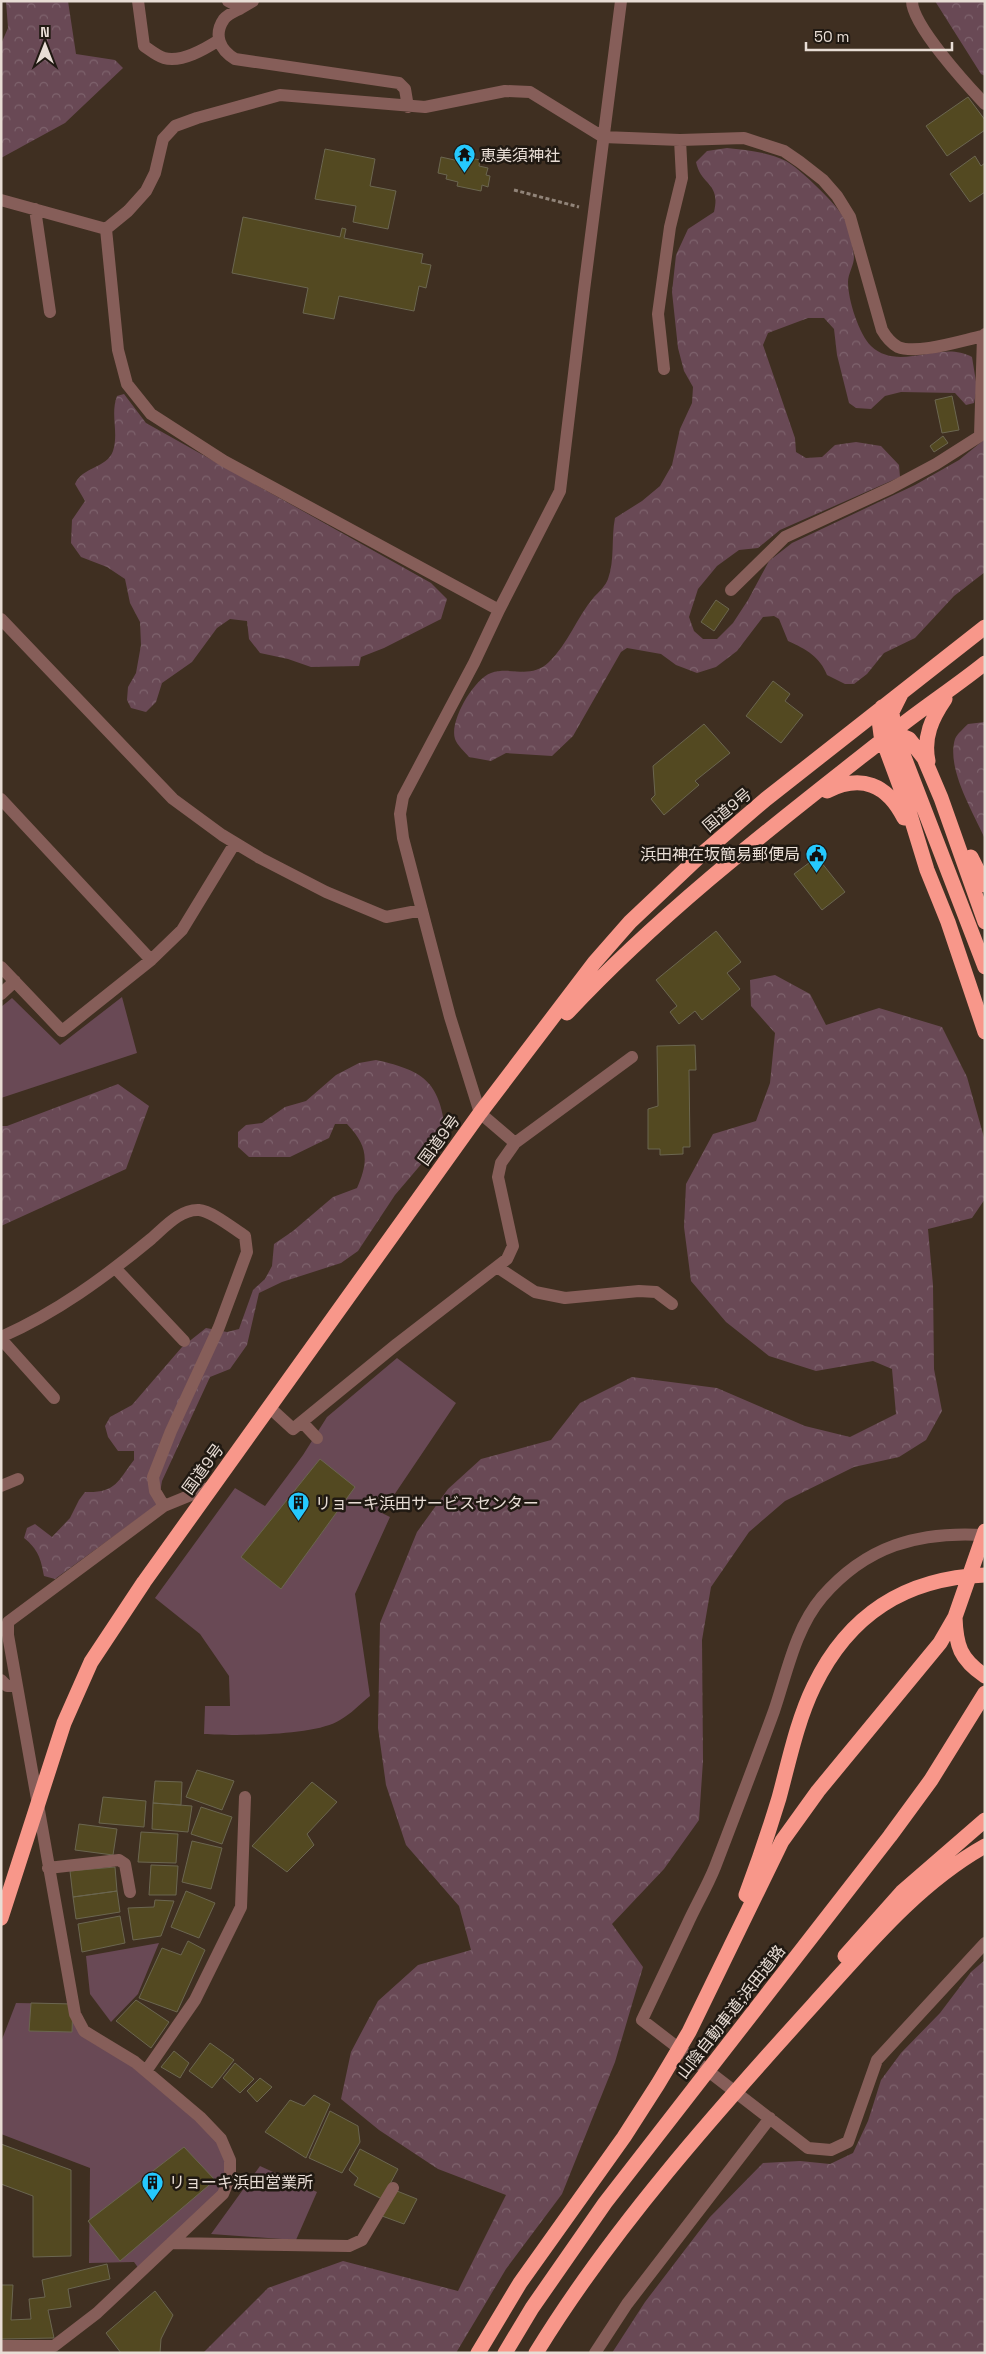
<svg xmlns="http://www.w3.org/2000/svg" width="986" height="2354" font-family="'Space Grotesk','Noto Sans JP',sans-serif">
<defs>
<pattern id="forest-crowns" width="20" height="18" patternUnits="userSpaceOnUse" patternTransform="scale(1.25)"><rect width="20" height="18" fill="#694955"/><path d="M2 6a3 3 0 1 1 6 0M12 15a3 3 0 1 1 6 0" fill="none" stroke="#7e636d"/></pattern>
</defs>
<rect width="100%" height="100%" fill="#3f2f21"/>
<path fill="url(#forest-crowns)" d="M6,1H68L76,54L115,60L123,68L65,123L1,158V44L8,28Z
M935,1H985V76L981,74Z
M727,148C746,150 768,152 786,161C799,168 839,206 845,220C849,229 853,246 854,257C854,265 848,274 848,282C848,300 859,334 871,346C900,373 940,339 972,357L977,388L974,403L966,405L955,393L901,392L885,396L871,409L856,408L849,403L837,355L834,329L824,318H808L768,333L763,345L795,438L796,452L806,458L822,457L835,445L856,442L881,446L899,465L900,477L780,530L758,548L739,550L717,566L698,589L689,617L694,631L703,639H717L733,623L748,600L769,561L792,543L915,485L959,460L985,439V572L954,596L915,638L884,653L867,674L854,684H845L827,675C820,657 806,649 788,641L779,619L774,616L763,617L737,651L716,667L697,673L676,665L661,654L627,648L621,652L573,736L552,756L506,753L491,761L469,757C465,752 457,745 455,739C449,721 474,679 491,673C512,666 530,680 549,662C568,644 577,617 594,597C599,592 606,585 608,579C615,560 611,538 615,518L642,501L660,486L672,465L680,429L692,403L693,387L684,371L678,348L672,292L676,255L688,229L714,212C721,182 701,186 696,162L707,151Z
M124,394L146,423L431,583L447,599L441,619L384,648L361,657L359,666L311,667L288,659L260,653L249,639L247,621L230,619L217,628L192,662L162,683L156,702L146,712L131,708L127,700L128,687L136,673L141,645L140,622L130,603L125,579L107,567L81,557L71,543L72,520L85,501L75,484C82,467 107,468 113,451C119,432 110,415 117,396Z
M985,722V839C973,812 946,768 955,739C957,734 964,728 968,724Z
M775,975L810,994L826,1025L879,1008L942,1027L967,1077L985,1141V1199L972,1218L928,1229L933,1285L934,1369L942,1411L926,1440L899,1457L854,1467L785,1501L749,1532L711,1587L702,1640L703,1761L699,1820L664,1869L612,1924L643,1967L615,2062L562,2194L506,2269L456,2353H203L268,2288L343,2261L458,2291L506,2195L438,2169L379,2130L341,2099L351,2052L378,2001L418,1965L471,1950L459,1906L406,1845L386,1785L378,1728L380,1623L417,1532L448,1489L481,1459L551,1440L580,1403L632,1377L717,1388L805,1426L850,1437L896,1414L892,1369L873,1361L816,1371L769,1356L726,1322L691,1281L684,1227L686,1184L713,1134L756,1121L770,1083L775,1033L751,1006L750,980Z
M376,1060C427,1071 440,1084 446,1135L395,1195L358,1251L341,1263L282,1282L259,1293L247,1345L230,1369L210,1377L162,1481L158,1504L55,1579L44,1576C41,1559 38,1549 24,1538L27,1528L35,1524L52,1537L70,1518L79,1500L85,1492C116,1493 117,1482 134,1460V1451H118L108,1437L105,1426L110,1417L132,1405L182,1347L206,1328L227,1332L239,1329L253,1290L265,1279L272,1266L274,1244L293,1231L333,1197L357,1188C369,1161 368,1146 347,1124H335L329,1138L290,1157H249L238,1147V1132L246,1125L262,1123L285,1107L306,1101L336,1075L359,1063Z
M118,1084L149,1106L126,1169L1,1226V1126H7Z
M985,1960V2353H612L645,2302L710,2217L763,2163L800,2161L830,2164L853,2153L868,2121L881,2080L901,2053L940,2013L971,1972Z"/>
<path fill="#694955" d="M122,997L137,1053L1,1098V1007L12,998L60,1045Z
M397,1358L456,1403L382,1513L390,1517L355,1594L370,1696C360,1704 351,1714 340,1720C316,1736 234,1736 204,1734L205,1706H230L229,1676L200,1634L155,1598L235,1488L265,1506L303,1455L327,1417Z
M159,1943L138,1994L111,2022L90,1994L86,1956Z
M16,2003L73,2004L81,2031L129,2058L216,2134L230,2160L225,2189L139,2269L134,2262L89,2263L90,2168L1,2134V2042Z
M260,2166L317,2192L296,2240L211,2234Z"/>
<path fill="#534921" stroke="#6b6650" d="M968,97L985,120V130L947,156L926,126Z
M325,149L375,159L370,186L396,191L388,229L353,222L356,206L315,199Z
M460,156L480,160L479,166L488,168L486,175L490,176L488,187L482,185L481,191L457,186L458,182L446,179L447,175L438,173L441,157L459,161Z
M975,156L981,166L985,163V192L970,202L950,174Z
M243,217L340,237L342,228L346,229L344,238L423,254L421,263L431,265L426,288L419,286L414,311L339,296L334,319L303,313L308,288L232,273Z
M952,396L959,430L942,433L935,400Z
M943,436L948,443L934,452L930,446Z
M716,600L729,609L714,631L701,622Z
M773,681L790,694L785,701L803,715L781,743L746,716Z
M704,724L730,753L695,781L699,785L664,815L651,799L655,795L653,766Z
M817,857L845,892L822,910L794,874Z
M716,931L741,962L727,973L740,989L702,1020L695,1011L679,1024L670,1012L677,1006L656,980Z
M695,1045L696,1070H689L690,1147H683V1154L660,1155V1149H648V1109L658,1106L657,1046Z
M320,1459L355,1487L281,1589L241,1557Z
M197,1770L234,1781L222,1810L186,1797Z
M155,1781L182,1782L181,1805L153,1803Z
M312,1782L337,1802L307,1834L314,1845L287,1872L252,1846Z
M103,1797L146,1801L144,1827L99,1823Z
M153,1803L192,1806L188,1832L152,1829Z
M201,1807L232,1817L222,1844L191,1834Z
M79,1824L117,1829L113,1855L75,1850Z
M141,1832L178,1834L176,1863L138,1862Z
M192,1841L222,1848L211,1889L182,1882Z
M151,1865L178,1866L176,1895H149Z
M115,1867L117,1891L73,1897L70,1871Z
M117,1891L120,1912L76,1919L73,1897Z
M186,1891L215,1903L199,1938L171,1927Z
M155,1900L174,1901L161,1936L133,1940L128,1908L154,1907Z
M120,1916L125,1943L82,1952L78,1924Z
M188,1941L205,1950L177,2012L139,1998L162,1948L181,1955Z
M136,2000L169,2022L151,2048L116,2021Z
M31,2003L73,2004L72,2032L29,2031Z
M210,2043L234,2060L212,2088L189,2071Z
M174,2051L189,2063L180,2078L161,2067Z
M235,2063L254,2079L240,2093L223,2078Z
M260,2078L272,2087L257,2102L247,2091Z
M314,2095L330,2104L306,2158L265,2132L290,2100L304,2106Z
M330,2111L358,2126L360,2142L342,2173L309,2158Z
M1,2144L71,2170V2256L33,2257V2196L1,2184Z
M184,2147L215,2180L120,2261L88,2221Z
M360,2149L398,2169L382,2199L354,2185L358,2178L349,2170Z
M397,2191L417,2199L404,2224L382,2216Z
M107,2264L110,2279L68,2289L71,2307L48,2310L54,2338L1,2339V2285H13L11,2320L31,2319L29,2299L45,2297L42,2280Z
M155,2291L173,2315L161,2339L160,2353H121L106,2333Z"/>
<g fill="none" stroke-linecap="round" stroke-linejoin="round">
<path stroke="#918479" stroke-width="3" stroke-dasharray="4 2.5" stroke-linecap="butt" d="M514,190L579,207"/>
<path stroke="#865e59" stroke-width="12" d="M138,1L144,46C150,50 157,56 164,58C182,63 205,49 219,40
M228,1L241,8C236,11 228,14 224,19C213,35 220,50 235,59L399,83L405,89L408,107
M912,1C912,25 967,85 985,104
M241,8L253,1
M1,200L106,229
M35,209L50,312
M106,229L128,211L146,191L155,173L163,139L175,126L197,118L280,95L425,107L505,91L530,92L603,137L680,140L744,138L784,151L800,162L823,180L837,196L850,217L882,330C886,337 891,343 898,347C917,355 963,340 983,336L985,334
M106,229L118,350L127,384L151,414L224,461L499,610
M664,369L658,314L670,227L682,178L680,140
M731,590L785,537L891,488L936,464L980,436L983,336
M1,619L173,799L222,835L260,858L326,892L386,917L422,910
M1,799L151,960
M1,967L62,1031L151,960L182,930L235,843
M1,994L15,981
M515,1143L632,1057
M497,1267L535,1292L565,1298L639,1291L656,1292L672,1304
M116,1269L184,1341
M1,1337C56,1313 105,1277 151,1239C164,1228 180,1209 199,1210C212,1211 234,1229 245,1236L247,1252L219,1327L171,1431L153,1477L155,1491L164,1506
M1,1339L54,1398
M269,1407L293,1429L397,1344L507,1259L513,1246L498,1177L501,1163L515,1143L480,1113L450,1017L403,838L400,814L403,797L474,663L499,610L560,491L584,290L621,1
M302,1422L317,1438
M1,1486L18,1479
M984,1535C918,1531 866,1546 822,1597C795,1629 787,1673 774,1711C755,1763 735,1815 715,1867C707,1887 696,1905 687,1925C672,1956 657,1988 642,2020L808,2148L831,2150L848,2142L877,2060L985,1943
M1,1680L7,1686H16
M48,1868L119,1860L125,1864L130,1892
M146,2071L195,2000L241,1907L245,1797
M171,2243L349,2246L362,2240L393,2188
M1,2346H54L97,2313L223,2194L230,2177V2160L221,2139L200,2117L135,2062L84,2031L75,2014L8,1635V1622L164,1506L213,1486
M595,2353L627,2304L770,2118"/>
<path stroke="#f8978a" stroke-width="15" d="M901,694L892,712L894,731L985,967
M882,707L879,720L881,735L908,808L927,870L948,922L985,1032
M887,730L909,739L924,758L941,798L985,922
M928,761C923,737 932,718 945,699
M827,791C861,774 887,784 904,818
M971,857L985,885
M567,1013C665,908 781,820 894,731C924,707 955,687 985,663
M955,1617C956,1646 960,1659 985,1676
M746,1895C758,1863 769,1831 779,1798C789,1761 797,1721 814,1686C849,1614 905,1578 985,1575
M1,1918L64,1723L91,1662L144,1582L480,1113L594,963L630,922L702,854L766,799L985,627
M845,1956L902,1892L985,1820
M478,2353L520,2283L624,2137L658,2084L689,2032L782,1841L818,1791L940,1643L955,1617L985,1531
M505,2353L532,2308L605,2203L890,1836L931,1780L985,1693
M536,2353C611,2230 717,2111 814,2004C865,1948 917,1884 985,1846"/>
</g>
<defs>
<symbol id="temple-pin" viewBox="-11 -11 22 30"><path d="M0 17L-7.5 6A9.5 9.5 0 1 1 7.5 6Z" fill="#25c9fe" stroke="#201912"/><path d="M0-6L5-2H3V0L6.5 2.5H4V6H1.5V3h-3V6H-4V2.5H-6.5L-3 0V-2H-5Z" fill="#111"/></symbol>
<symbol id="civic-pin" viewBox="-11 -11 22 30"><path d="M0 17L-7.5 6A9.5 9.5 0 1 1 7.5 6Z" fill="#25c9fe" stroke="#201912"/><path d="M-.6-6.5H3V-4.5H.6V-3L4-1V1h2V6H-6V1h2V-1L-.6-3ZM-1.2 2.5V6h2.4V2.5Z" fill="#111"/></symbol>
<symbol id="building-pin" viewBox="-11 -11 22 30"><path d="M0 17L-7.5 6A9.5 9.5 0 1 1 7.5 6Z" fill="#25c9fe" stroke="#201912"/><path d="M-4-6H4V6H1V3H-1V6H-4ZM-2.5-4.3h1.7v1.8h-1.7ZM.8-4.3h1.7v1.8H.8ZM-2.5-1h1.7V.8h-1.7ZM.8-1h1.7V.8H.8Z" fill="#111"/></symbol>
</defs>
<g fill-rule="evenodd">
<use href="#temple-pin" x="452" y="142" width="25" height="34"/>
<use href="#civic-pin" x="804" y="842" width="25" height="34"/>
<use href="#building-pin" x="286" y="1490" width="25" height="34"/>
<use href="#building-pin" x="140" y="2170" width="25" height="34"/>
</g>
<g text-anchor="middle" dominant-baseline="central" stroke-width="5" stroke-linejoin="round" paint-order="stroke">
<g font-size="16" fill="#e8ddd5" stroke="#201912" text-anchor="start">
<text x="480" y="155">恵美須神社</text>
<text x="800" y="854" text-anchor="end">浜田神在坂簡易郵便局</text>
<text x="315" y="1503">リョーキ浜田サービスセンター</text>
<text x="169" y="2182">リョーキ浜田営業所</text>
</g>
<g font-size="16" fill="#e8ddd5" stroke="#201912">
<text transform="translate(727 810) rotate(-40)">国道9号</text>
<text transform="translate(439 1140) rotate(-54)">国道9号</text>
<text transform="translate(203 1469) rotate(-54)">国道9号</text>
<text transform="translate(731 2012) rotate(-52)">山陰自動車道;浜田道路</text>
</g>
</g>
<rect width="986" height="2354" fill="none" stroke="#e8ddd5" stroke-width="5"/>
<g transform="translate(45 45)" stroke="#201912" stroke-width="4" paint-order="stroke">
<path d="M0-4L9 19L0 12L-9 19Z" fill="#e8ddd5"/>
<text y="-8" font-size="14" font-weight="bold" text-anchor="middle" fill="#e8ddd5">N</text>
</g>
<path d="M806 42v8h146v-8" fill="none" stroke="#e8ddd5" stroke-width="2.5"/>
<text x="814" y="42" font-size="15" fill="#e8ddd5" stroke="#201912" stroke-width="4" paint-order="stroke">50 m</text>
</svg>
